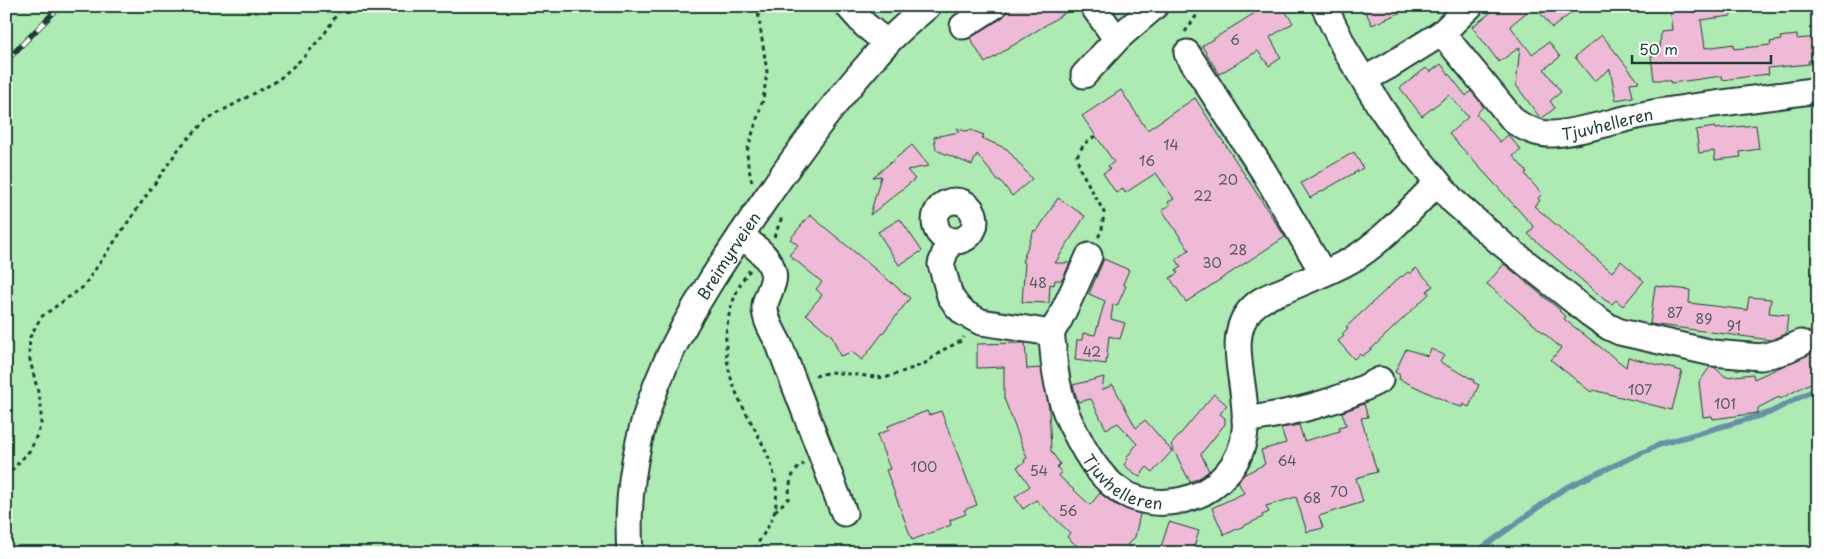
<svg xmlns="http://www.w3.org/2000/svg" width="1824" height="559" font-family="'Playpen Sans',sans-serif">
<rect width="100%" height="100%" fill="#fcf1f7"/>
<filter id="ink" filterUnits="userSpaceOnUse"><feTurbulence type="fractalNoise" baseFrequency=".02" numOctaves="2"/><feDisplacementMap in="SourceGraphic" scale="10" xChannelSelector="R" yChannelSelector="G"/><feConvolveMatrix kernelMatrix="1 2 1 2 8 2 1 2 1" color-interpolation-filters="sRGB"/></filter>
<g filter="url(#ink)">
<path fill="#adebb3" stroke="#669474" d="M6,6H1818V553H6Z"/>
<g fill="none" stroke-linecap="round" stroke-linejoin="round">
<path stroke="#6791a7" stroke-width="5.5" d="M1475,553L1565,488L1661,444L1769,413L1818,388"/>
</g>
<path fill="#eebad6" stroke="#1f3d34" d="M1008,6H1076L985,63L970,38L1002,18L1007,13Z
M1266,6H1282L1293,23L1270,37L1281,58L1269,66L1258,51L1219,74L1202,46Z
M1363,6H1415L1372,25Z
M1499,6H1534L1510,26L1532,54L1549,42L1560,57L1544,69L1561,92L1550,101L1555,108L1541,119L1516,85L1520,47L1499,62L1472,27Z
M1535,6H1580L1552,28Z
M1669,6H1731V16L1701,20L1705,48L1734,44V49L1771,45L1770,42L1781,40L1780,37L1797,35V39L1818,37V59L1808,61L1809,64L1768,68L1769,74L1752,76L1723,80L1722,76L1671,83L1670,80H1654L1651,56L1660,55L1661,31L1672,30Z
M1602,35L1639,82L1630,83L1633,97L1616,100L1610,69L1594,81L1575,57Z
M1441,64L1466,96L1471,91L1481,103L1483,107L1476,114L1500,142L1508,135L1521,150L1513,156L1527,172L1525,173L1528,178L1542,194L1538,198L1540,201L1534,206L1612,272L1621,261L1644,281L1623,306L1616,300L1612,304L1605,300L1528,234L1534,227L1449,134L1468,117L1449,95L1422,116L1400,88L1426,68L1430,72Z
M1121,90L1147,130L1195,98L1285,237L1186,302L1170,278L1178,273L1176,270L1181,267L1176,259L1189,250L1162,210L1170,205L1168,202L1174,199L1156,173L1125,193L1123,189L1116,193L1103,173L1110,169L1108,166L1114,162L1082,116Z
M1756,125L1759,149L1740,152L1741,157L1715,160L1714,151L1699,153L1696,130L1715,127V129Z
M956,128L965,131L971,130L984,135L982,138L1007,149L1032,179L1012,196L1000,180L998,181L977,154L972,165L936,150L934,137L959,132Z
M912,145L929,166L907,170L915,179L870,215L881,176L873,177Z
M1354,152L1363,168L1310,198L1301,183Z
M1058,198L1085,216L1055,263H1070L1062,280H1055L1054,285L1050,284L1049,303L1022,302L1025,263L1022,262L1034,230L1037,231Z
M810,215L910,298L862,360L852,352L840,356L832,336L806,314L822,295L816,289L822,282L789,255L798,245L790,239Z
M900,219L922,251L899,265L878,232Z
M1104,259L1129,270L1123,284L1126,286L1117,306L1113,304L1111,319L1125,323L1120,339L1109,336L1106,364L1075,360L1077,340H1082L1083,333L1095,335L1105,301L1089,294Z
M1504,264L1560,310L1559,311L1566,317L1564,319L1626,367L1628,357L1682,371L1672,410L1593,390L1591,392L1551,360L1561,348L1487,284Z
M1416,268L1433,286L1427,291L1429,294L1369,351L1362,356L1360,354L1354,359L1338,341L1344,336L1342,334L1348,328L1346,327L1401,276L1402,277L1408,272L1410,274Z
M1655,286L1690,290L1689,303L1747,310L1749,297L1771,299L1769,313L1788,315L1786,334L1771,340L1650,324Z
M1020,343H1025L1027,369L1041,368L1049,408L1051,451L1060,464L1057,467L1062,473L1058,475L1090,505L1100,493L1114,504L1140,514L1135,537L1127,545L1136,553H1085L1067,537L1070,533L1036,500L1023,509L1015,497L1030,486L1017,467L1025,462L1024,460L1027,458L1004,398V367L977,368V344Z
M1406,349L1428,356L1431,349L1444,355L1440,362L1474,380L1473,382L1479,385L1469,407L1463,404L1462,407L1454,405L1399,379L1400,375L1395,372Z
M1818,350V379L1780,399L1779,397L1758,408V413L1713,419L1712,416L1703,417L1699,382L1710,367H1714L1726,377L1753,374L1754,379Z
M1104,377L1102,390L1113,385L1136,428L1145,420L1172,451L1153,472L1147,467L1139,477L1124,465L1128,459L1126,458L1137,444L1118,423L1106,429L1091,399L1078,402L1073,385Z
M1214,394L1227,405L1220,414L1225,418V424L1201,454L1209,471L1201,477L1190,482L1171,445Z
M1364,404L1368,417L1361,418L1377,472L1356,478L1363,502L1319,516L1323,528L1307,532L1296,497L1266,506L1269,512L1262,515L1263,517L1224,535L1212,508L1244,493L1238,482L1243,475L1265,464L1261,450L1286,443L1281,428L1299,425L1304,441L1340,431L1339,427L1346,425L1342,412Z
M927,411L929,415L941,411L977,505L964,510L966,514L950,520L951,525L912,540L886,470L890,469L877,435L889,430L888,426Z
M1169,522L1199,531L1192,553H1159Z"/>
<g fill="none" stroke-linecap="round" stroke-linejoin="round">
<defs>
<g id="minor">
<path d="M848,6L865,25L887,43"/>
<path d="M1093,6L1110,30L1119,37L1155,6"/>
<path d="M1324,6L1346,51L1381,108L1401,137L1453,201L1501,243L1589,313L1609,327L1620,332L1713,353L1761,357L1781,352L1801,343"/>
<path d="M963,26L994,6"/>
<path id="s1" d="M1442,33L1514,121C1526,129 1538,135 1553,134C1584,132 1615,120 1647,114C1703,104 1761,99 1818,90"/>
<path d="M1187,53L1264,172L1323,273"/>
<path d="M1084,75L1119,37"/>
<path d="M1365,79L1389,66L1442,33L1470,6"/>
<circle cx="955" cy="221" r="20"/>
<path d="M741,235C752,245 770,256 773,272C776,283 767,293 765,305C764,319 773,332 779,344L844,513"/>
<path d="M949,241L941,264L950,296L957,306L964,313L981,322L1052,333"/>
<path id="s2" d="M1089,256C1080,276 1071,296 1061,316C1059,322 1053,328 1052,333C1051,338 1053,344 1053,349C1055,378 1061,407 1075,432C1087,456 1104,485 1130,496C1151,505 1175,504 1195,496C1208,492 1218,483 1227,473C1273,422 1214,348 1251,309C1260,299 1272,295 1285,290C1307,280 1331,272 1353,259C1381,243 1413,207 1437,183"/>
<path d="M1245,420C1291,413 1338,403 1380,380"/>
<path id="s3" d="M630,553C620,409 690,309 767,197C798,152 830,108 866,67C873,59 880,50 888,42C900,29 914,18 928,6"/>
</g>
</defs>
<use href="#minor" stroke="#1f3d34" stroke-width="29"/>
<path stroke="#1f3d34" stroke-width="3" stroke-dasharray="4 4" stroke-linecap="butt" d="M1185,32L1203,6
M1095,136L1084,144L1077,156L1080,169L1104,212L1102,229L1098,238
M752,182L748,165L747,151L763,100L767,72L757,6
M774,237L783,215
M750,270C739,283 733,299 729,315C722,344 727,376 741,403C757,436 783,470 775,510C772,524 759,540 752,553
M815,376L830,372L885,378L924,364L943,350L961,341L964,337
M6,477L31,449L41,425V404L29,356L30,337L41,317L83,287L180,147L207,119L277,81L305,56L325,33L342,6
M775,511L789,498C789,484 791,470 804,464"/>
<use href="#minor" stroke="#fff" stroke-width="25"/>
<defs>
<path id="rail" d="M6,61L60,6"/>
</defs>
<use href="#rail" stroke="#1f3d34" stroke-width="5.5"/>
<use href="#rail" stroke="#fff" stroke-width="4" stroke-dasharray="11" stroke-linecap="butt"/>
</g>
</g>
<g text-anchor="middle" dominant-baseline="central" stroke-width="4.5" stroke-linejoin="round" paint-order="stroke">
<g font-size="14" fill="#535c5c">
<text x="1235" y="39">6</text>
<text x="1171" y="144">14</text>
<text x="1147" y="160">16</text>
<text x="1228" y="179">20</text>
<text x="1203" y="195">22</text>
<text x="1238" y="249">28</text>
<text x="1212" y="262">30</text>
<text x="1038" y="282">48</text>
<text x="1675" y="312">87</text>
<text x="1704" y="318">89</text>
<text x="1734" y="325">91</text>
<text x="1092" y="351">42</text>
<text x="1640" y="389">107</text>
<text x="1725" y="403">101</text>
<text x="1287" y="460">64</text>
<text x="924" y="466">100</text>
<text x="1039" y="470">54</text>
<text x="1339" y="491">70</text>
<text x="1312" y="497">68</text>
<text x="1068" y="510">56</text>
</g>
<g font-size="16" fill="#1f3d34" stroke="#fff">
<text stroke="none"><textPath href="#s1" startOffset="211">Tjuvhelleren</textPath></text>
<text stroke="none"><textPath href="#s3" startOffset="320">Breimyrveien</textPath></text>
<text stroke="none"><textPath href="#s2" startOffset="261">Tjuvhelleren</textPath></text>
</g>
</g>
<rect width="1824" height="559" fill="none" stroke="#fff" stroke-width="25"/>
<rect x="12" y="12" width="1799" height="534" fill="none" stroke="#1f3d34" stroke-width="2" filter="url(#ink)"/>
<path d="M1632 55v8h139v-8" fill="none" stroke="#1f3d34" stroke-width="2.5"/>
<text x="1639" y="55" font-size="15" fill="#1f3d34" stroke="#ffffff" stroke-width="4" paint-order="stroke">50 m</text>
</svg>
